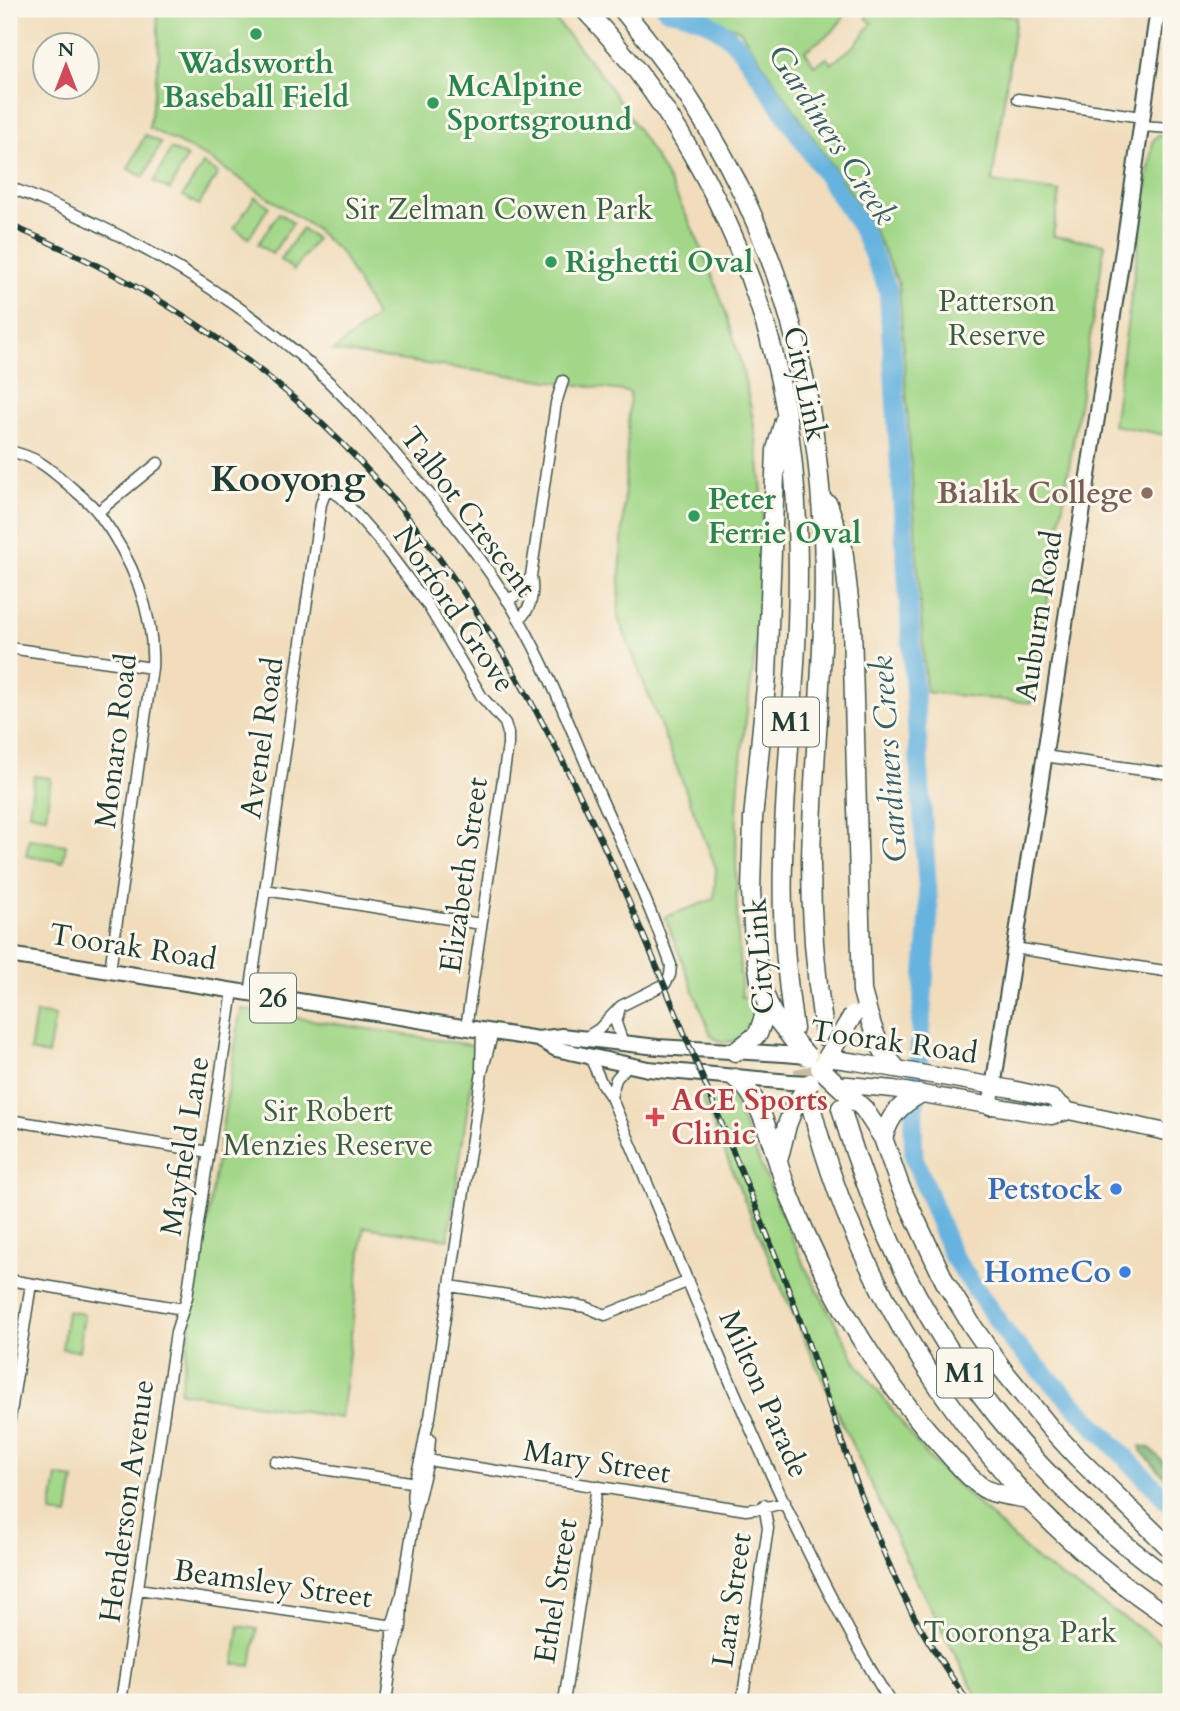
<svg xmlns="http://www.w3.org/2000/svg" width="1180" height="1711" font-family="Cardo,serif">
<rect width="100%" height="100%" fill="#fbf7ec"/>
<filter id="ink" filterUnits="userSpaceOnUse"><feTurbulence type="fractalNoise" baseFrequency=".0143" numOctaves="2"/><feDisplacementMap in="SourceGraphic" scale="14" xChannelSelector="R" yChannelSelector="G"/><feConvolveMatrix kernelMatrix="1 2 1 2 8 2 1 2 1" color-interpolation-filters="sRGB"/></filter>
<filter id="wash" filterUnits="userSpaceOnUse"><feTurbulence type="fractalNoise" baseFrequency=".00686" numOctaves="4" result="noise"/><feDisplacementMap in="SourceGraphic" scale="28" xChannelSelector="R" yChannelSelector="G"/><feGaussianBlur stdDeviation="1.57" result="paint"/><feColorMatrix in="noise" values="0 0 0 0 0 0 0 0 0 0 0 0 0 0 0 0 0 1.4 0 .05"/><feComposite in="paint" operator="in"/></filter>
<g filter="url(#wash)">
<rect width="100%" height="100%" fill="#f1ddbc"/>
<path fill="#a2d788" stroke="#608a5e" stroke-width="2" d="M157,9H546C564,30 583,52 600,74C612,89 622,106 633,122C719,253 769,408 763,566C761,635 746,702 740,771C733,847 736,922 742,998L755,997C756,1002 758,1009 757,1014C755,1035 726,1052 711,1035L665,917L714,899L716,868L618,617L630,392L333,351L376,316L341,253L313,227L205,156L149,128L159,56Z
M688,9H850L833,31L805,51L814,65L827,58L831,64L855,45L872,23L866,18L872,9H958L1016,17L992,182L1060,192L1053,236L1105,244L1031,703L926,692L899,285L870,221L740,30Z
M145,135L161,143L144,177L128,169Z
M1158,135L1171,140V436L1113,425L1153,141Z
M171,149L187,157L170,190L154,182Z
M203,164L218,173L199,205L183,196Z
M255,197L269,206L249,238L234,228Z
M279,213L293,223L272,254L258,244Z
M302,229L316,239L294,270L280,260Z
M34,776L51,778L46,816L29,813Z
M29,839L66,845L63,862L26,856Z
M241,1009L477,1046L448,1239L364,1227L341,1418L180,1392Z
M36,1013L55,1016L48,1055L30,1051Z
M699,1091L731,1096L804,1265L857,1363L925,1454L1039,1562L1171,1649V1702H980L914,1576L843,1425L778,1280Z
M67,1311L84,1314L79,1351L62,1349Z
M57,1476L74,1479L68,1516L51,1513Z
M239,1626L257,1629L251,1666L234,1664Z"/>
<path fill="#81b874" stroke="#507a54" stroke-width="2" d="M1140,1446L1150,1448L1171,1470V1484L1141,1451Z"/>
<g fill="none" stroke-linecap="round" stroke-linejoin="round">
<path stroke="#66b3df" stroke-width="19" d="M666,9C698,14 720,26 742,50L861,227L888,289L929,913L913,1130L914,1158L952,1255L1011,1340L1171,1504"/>
</g>
</g>
<g filter="url(#ink)">
<g fill="none" stroke-linecap="round" stroke-linejoin="round">
<path stroke="#c7bda1" stroke-width="18" stroke-dasharray="18 9" stroke-linecap="butt" d="M797,1041L809,1099"/>
<defs>
<path id="minor" d="M1018,99L1142,117
M1141,126L1171,128
M9,187C114,227 216,283 302,357C341,391 375,430 408,469C449,516 488,565 519,619C552,677 574,738 601,798C626,853 651,909 671,965L670,975L665,984L621,1006L599,1029L585,1038
M9,451C38,457 50,469 72,488C81,496 92,504 99,514C132,558 155,613 152,668L110,971
M98,512L158,463
M507,600L519,594L531,576
M519,619C532,609 534,592 531,576L556,403L563,381
M9,648L152,668
M1044,756L1171,774
M265,890L481,924
M1014,948L1171,972
M250,994L321,504L325,493L332,491L341,497L378,539L427,604L482,697L505,723L508,733V745L466,1028
M620,1007L616,1023L623,1043
M590,1057L602,1084L611,1097C698,1301 775,1512 890,1702
M481,1068L482,1031
M611,1097L616,1079L628,1065
M9,1120L209,1152
M9,1280L183,1309
M450,1286L586,1307L605,1315L689,1281
M9,1425L31,1284
M421,1459L746,1510C758,1509 774,1506 785,1502
M275,1462L417,1483
M415,1513C408,1491 417,1478 421,1457C424,1444 425,1431 430,1417L482,1072L493,1032
M138,1589L401,1627
M392,1656V1626L400,1599
M121,1702L176,1332L187,1297L233,991
M386,1702L392,1659L401,1627L402,1595L415,1513L428,1461L430,1439
M564,1702L597,1486
M742,1702L768,1528L764,1505"/>
<path id="secondary" d="M990,1107L1126,231L1158,9"/>
<path id="primary" d="M9,955L538,1039L562,1036L657,1047L784,1054
M538,1039L556,1049L648,1069L790,1082"/>
<path id="trunk" d="M856,1062L1012,1089L1052,1098L1069,1111L1171,1133
M837,1084L893,1089L1051,1116L1069,1111"/>
<path id="motorway" d="M584,9C679,108 747,238 778,372C797,454 800,541 797,625C794,704 784,783 783,862C781,919 786,974 794,1029
M622,9C775,188 832,393 823,626C820,706 812,785 811,864C811,922 816,980 825,1037
M784,421L776,450L767,675L753,819L751,891L754,942L761,986L772,1013L793,1040
M828,504L843,548L852,626L862,991C870,1020 875,1045 896,1068
M735,1052L758,1034L768,1005
M735,1078C763,1095 774,1156 786,1186C823,1282 875,1374 944,1449C956,1462 968,1477 982,1487C992,1495 1015,1496 1028,1499
M837,1084L864,1109L883,1138L900,1186L945,1282L973,1327L1003,1370L1051,1429L1075,1455L1171,1549
M811,1106C863,1309 994,1503 1171,1618
M841,1108C898,1306 1005,1459 1171,1580
M883,1138C890,1115 900,1105 920,1094
M778,1161L787,1125L795,1104"/>
</defs>
<use href="#minor" stroke="#3e5548" stroke-width="13"/>
<use href="#secondary" stroke="#3e5548" stroke-width="18"/>
<use href="#primary" stroke="#3e5548" stroke-width="18"/>
<use href="#trunk" stroke="#3e5548" stroke-width="19"/>
<use href="#motorway" stroke="#3e5548" stroke-width="21"/>
<use href="#minor" stroke="#fff" stroke-width="10"/>
<use href="#secondary" stroke="#fff" stroke-width="14"/>
<use href="#primary" stroke="#fff" stroke-width="14"/>
<use href="#trunk" stroke="#fff" stroke-width="16"/>
<use href="#motorway" stroke="#fff" stroke-width="18"/>
<defs>
<path id="rail" d="M9,225C154,284 291,377 392,498C522,652 605,839 680,1023C716,1111 753,1197 787,1285C826,1388 855,1494 902,1593C920,1631 945,1667 968,1702"/>
</defs>
<use href="#rail" stroke="#1f3d34" stroke-width="6"/>
<use href="#rail" stroke="#fbf7ec" stroke-width="3.5" stroke-dasharray="10" stroke-linecap="butt"/>
<defs>
<path id="primary-bridge" d="M784,1054L807,1056
M790,1082L810,1083"/>
<path id="trunk-bridge" d="M827,1058L856,1062"/>
<path id="motorway-bridge" d="M793,1040L807,1056
M827,1058L853,1015
M820,1068L837,1084
M795,1104L810,1083"/>
</defs>
<use href="#primary-bridge" stroke="#3e5548" stroke-width="18" stroke-linecap="butt"/>
<use href="#trunk-bridge" stroke="#3e5548" stroke-width="19" stroke-linecap="butt"/>
<use href="#motorway-bridge" stroke="#3e5548" stroke-width="21" stroke-linecap="butt"/>
<use href="#primary-bridge" stroke="#fff" stroke-width="14"/>
<use href="#trunk-bridge" stroke="#fff" stroke-width="16"/>
<use href="#motorway-bridge" stroke="#fff" stroke-width="18"/>
</g>
</g>
<g fill="#2e9e5b" stroke="#fbf7ec" stroke-width="2.5">
<circle cx="256" cy="34" r="7"/>
<circle cx="433" cy="103" r="7"/>
<circle cx="551" cy="262" r="7"/>
<circle cx="694" cy="516" r="7"/>
</g>
<circle fill="#8d6e63" stroke="#fbf7ec" stroke-width="2.5" cx="1147" cy="493" r="7"/>
<path fill="#e0444e" stroke="#fbf7ec" stroke-width="2.5" d="M651.5 1106.5h7v7h7v7h-7v7h-7v-7h-7v-7h7z"/>
<g fill="#3f7fe0" stroke="#fbf7ec" stroke-width="2.5">
<circle cx="1116" cy="1189" r="7"/>
<circle cx="1125" cy="1272" r="7"/>
</g>
<g text-anchor="middle" dominant-baseline="central" stroke-width="6" stroke-linejoin="round" paint-order="stroke">
<g fill="#fbf7ec" stroke="#61756b" stroke-width="2">
<rect x="763" y="697.5" width="56" height="49" rx="5"/>
<rect x="250" y="973.5" width="46" height="49" rx="5"/>
<rect x="937" y="1348.5" width="56" height="49" rx="5"/>
</g>
<g font-size="28" font-weight="bold" fill="#1f3d34">
<text x="791" y="722">M1</text>
<text x="273" y="998">26</text>
<text x="965" y="1373">M1</text>
</g>
<g font-size="30" font-weight="bold" fill="#27864d" stroke="#fbf7ec" text-anchor="start">
<text x="256" y="63" text-anchor="middle">Wadsworth<tspan x="256" dy="34">Baseball Field</tspan></text>
<text x="447" y="86">McAlpine<tspan x="447" dy="34">Sportsground</tspan></text>
<text x="565" y="262">Righetti Oval</text>
<text x="708" y="499">Peter<tspan x="708" dy="34">Ferrie Oval</tspan></text>
</g>
<g font-size="30" fill="#395c45" stroke="#fbf7ec">
<text x="499" y="209">Sir Zelman Cowen Park</text>
<text x="997" y="301">Patterson<tspan x="997" dy="34">Reserve</tspan></text>
<text x="328" y="1111">Sir Robert<tspan x="328" dy="34">Menzies Reserve</tspan></text>
<text x="1020" y="1632">Tooronga Park</text>
</g>
<g font-size="30" fill="#1f3d34" stroke="#fbf7ec">
<text transform="translate(805 384) rotate(78)">CityLink</text>
<text transform="translate(468 512) rotate(53)">Talbot Crescent</text>
<text transform="translate(454 609) rotate(56)">Norford Grove</text>
<text transform="translate(1039 616) rotate(-81)">Auburn Road</text>
<text transform="translate(262 738) rotate(-82)">Avenel Road</text>
<text transform="translate(116 741) rotate(-83)">Monaro Road</text>
<text transform="translate(464 875) rotate(-82)">Elizabeth Street</text>
<text transform="translate(133 947) rotate(9)">Toorak Road</text>
<text transform="translate(760 956) rotate(-94)">CityLink</text>
<text transform="translate(894 1042) rotate(8)">Toorak Road</text>
<text transform="translate(185 1146) rotate(-81)">Mayfield Lane</text>
<text transform="translate(764 1394) rotate(66)">Milton Parade</text>
<text transform="translate(597 1462) rotate(9)">Mary Street</text>
<text transform="translate(127 1501) rotate(-82)">Henderson Avenue</text>
<text transform="translate(273 1584) rotate(8)">Beamsley Street</text>
<text transform="translate(556 1591) rotate(-81)">Ethel Street</text>
<text transform="translate(732 1600) rotate(-82)">Lara Street</text>
</g>
<g font-size="30" font-weight="bold" fill="#785e54" stroke="#fbf7ec" text-anchor="end">
<text x="1133" y="493">Bialik College</text>
</g>
<g font-size="30" font-weight="bold" fill="#be3a42" stroke="#fbf7ec" text-anchor="start">
<text x="671" y="1100">ACE Sports<tspan x="671" dy="34">Clinic</tspan></text>
</g>
<g font-size="30" font-weight="bold" fill="#366cbe" stroke="#fbf7ec" text-anchor="end">
<text x="1102" y="1189">Petstock</text>
<text x="1111" y="1272">HomeCo</text>
</g>
<g font-size="32" font-style="italic" fill="#346067" stroke="#fbf7ec">
<text transform="translate(832 135) rotate(57)">Gardiners Creek</text>
<text transform="translate(889 759) rotate(-94)">Gardiners Creek</text>
</g>
<g font-size="37" font-weight="bold" fill="#1f3d34" stroke="#fbf7ec">
<text x="288" y="479">Kooyong</text>
</g>
</g>
<rect width="1180" height="1711" fill="none" stroke="#fbf7ec" stroke-width="35"/>
<g transform="translate(66 66)"><circle r="33" fill="#fbf7ec" stroke="#a3ada2" stroke-width="2"/>
<path d="M0-5L12 26L0 18L-12 26Z" fill="#d1495b"/>
<text y="-10" font-size="19" font-weight="bold" text-anchor="middle" fill="#1f3d34">N</text>
</g>
</svg>
